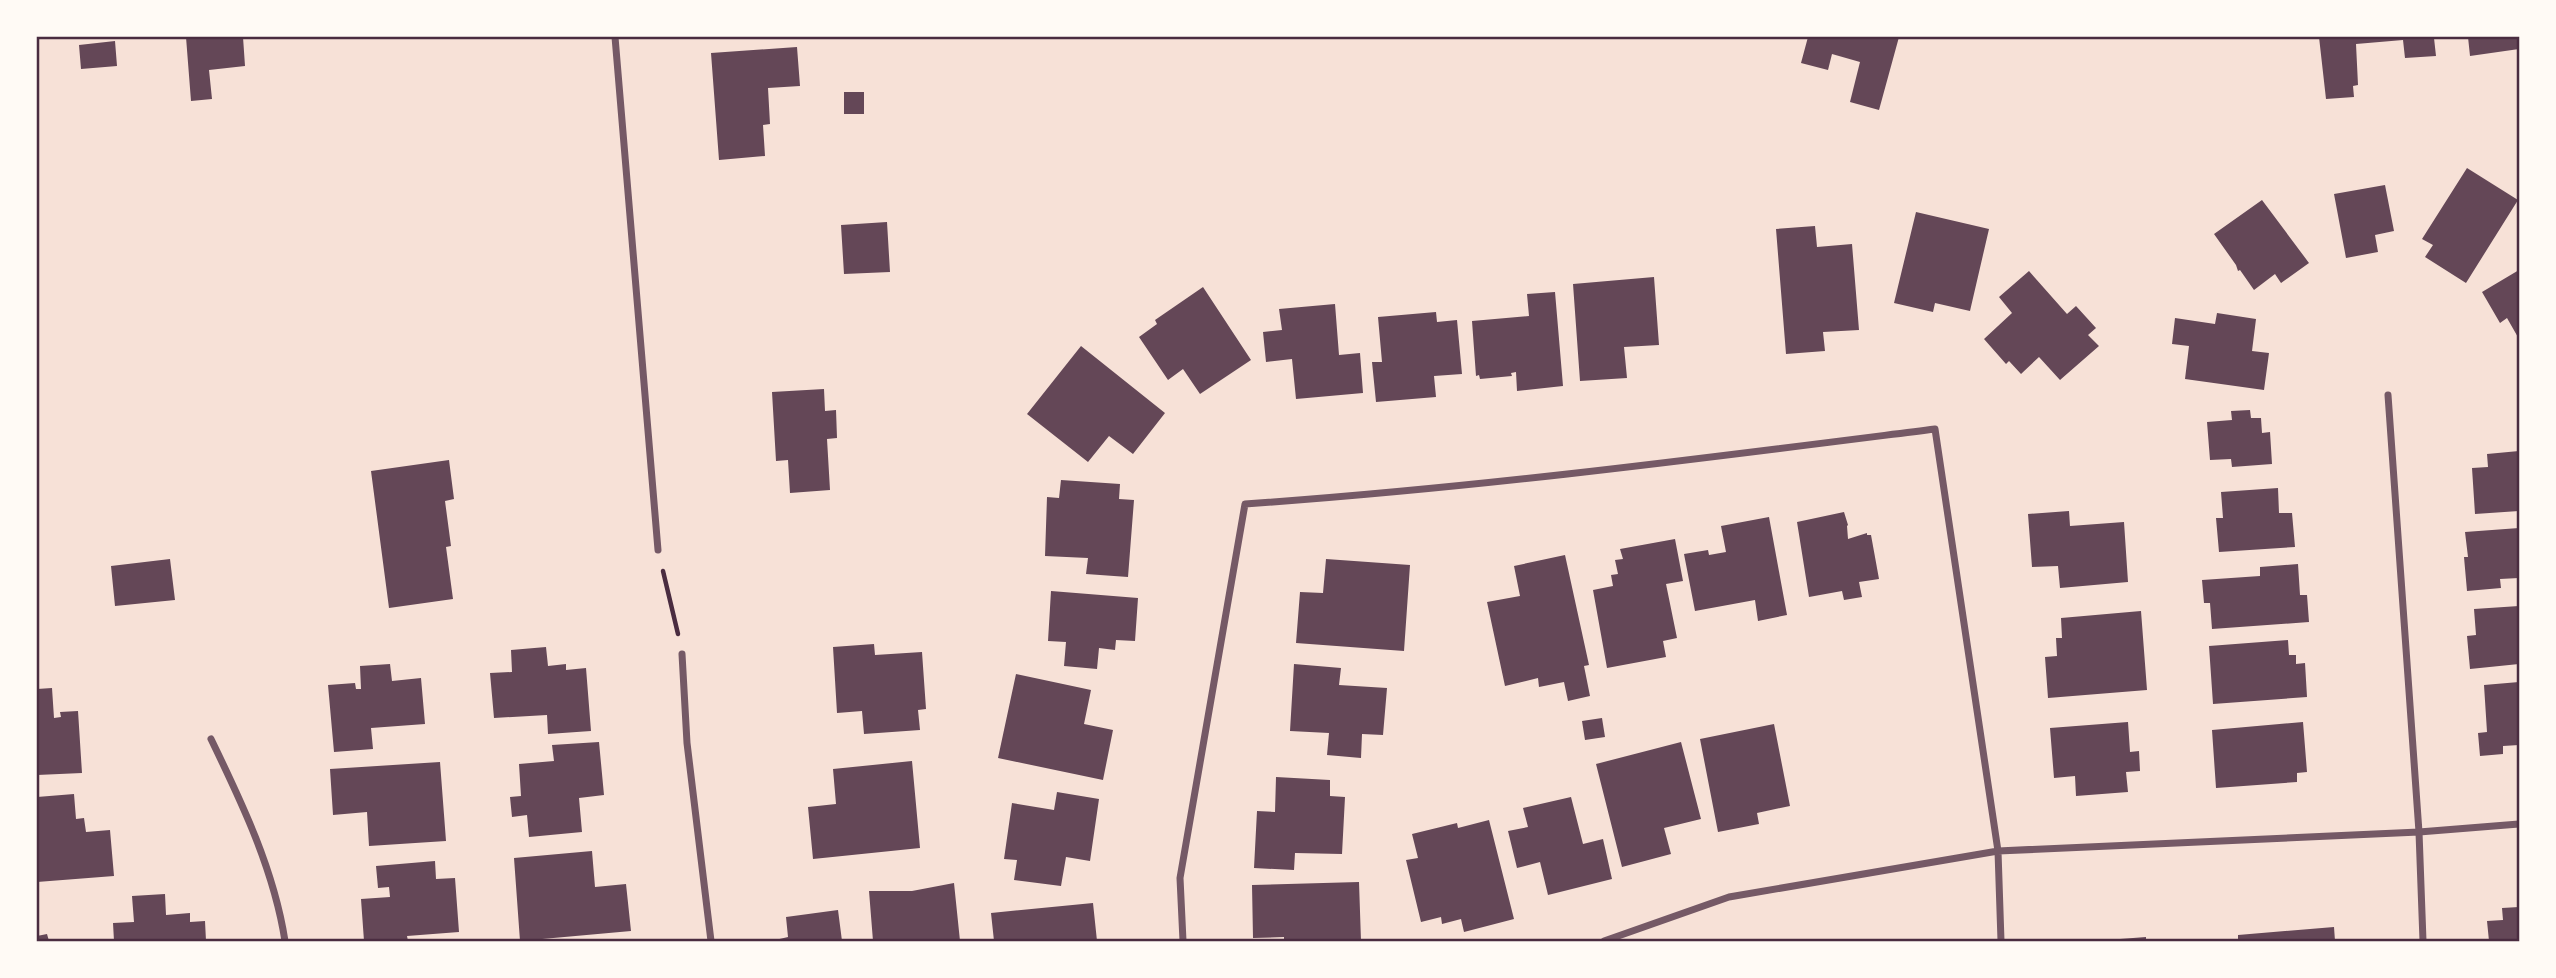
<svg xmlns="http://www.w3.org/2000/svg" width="2556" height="978" font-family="'Times New Roman',serif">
<rect width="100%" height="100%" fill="#f7e1d7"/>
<path fill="#644757" d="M186,37H243L245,66L209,70L212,99L191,101Z
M1808,37H1899L1879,110L1850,102L1860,62L1832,54L1828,70L1801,63Z
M2319,37H2431L2434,38L2436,56L2405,58L2403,40L2356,44L2358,85L2353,86L2354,97L2326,99Z
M2468,37H2519V49L2470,56Z
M115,41L117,66L81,69L79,45Z
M797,47L800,86L768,88L770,124L763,125L765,156L719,160L711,53Z
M844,92H864V114H844Z
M2467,168L2518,200L2466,283L2425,257L2433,245L2422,239Z
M2385,185L2394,231L2375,235L2378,252L2346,258L2334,194Z
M2262,200L2309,263L2281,283L2275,274L2254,290L2240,270L2238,271L2236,265L2214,234Z
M1916,212L1989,229L1970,311L1935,303L1933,312L1894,303Z
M887,222L890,272L844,274L841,225Z
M1815,226L1817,247L1852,244L1859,330L1823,332L1825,351L1786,354L1776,229Z
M2519,270V339L2507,318L2500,323L2482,292Z
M2029,271L2067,314L2076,306L2096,328L2088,335L2099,346L2060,380L2039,357L2021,374L2009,361L2006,364L1984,339L2012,313L1999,297Z
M1654,277L1659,345L1624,347L1627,378L1580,381L1573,284Z
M1203,287L1251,360L1200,394L1183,369L1168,380L1139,337L1157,324L1155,320Z
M1555,292L1563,386L1517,391L1516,372L1511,373L1512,376L1480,379L1479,375L1476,376L1472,321L1529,316L1527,294Z
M1335,304L1339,355L1360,353L1363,393L1296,399L1292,359L1266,362L1263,332L1282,330L1279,309Z
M1436,312L1437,322L1457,320L1462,374L1434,376L1436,397L1376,402L1372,362H1382L1378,317Z
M2217,313L2256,319L2252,351L2269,353L2264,390L2185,379L2189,346L2172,344L2175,318L2215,324Z
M1081,346L1165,413L1133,454L1109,436L1088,462L1027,414Z
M824,389L825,411L836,410L837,438L827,439L830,490L790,493L788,460L776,461L772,392Z
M2250,410L2251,418H2261L2262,433L2270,432L2272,464L2232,467L2231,459L2210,460L2207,422L2232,420L2231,411Z
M2519,451V511L2475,514L2472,468L2488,467L2487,454Z
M449,460L454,499L445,501L451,546L446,547L453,599L389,608L371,471Z
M1061,480L1120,484L1119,499L1134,500L1128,577L1086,574L1088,558L1045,556L1047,497L1059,498Z
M2278,488L2279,513H2292L2295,547L2219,552L2216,518H2223L2221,492Z
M2069,511L2070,526L2124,522L2128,582L2060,588L2058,566L2032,567L2028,514Z
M1844,512L1848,525L1847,526L1848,539L1867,533V535H1871L1879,579L1859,582L1862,597L1844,600L1842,591L1809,597L1797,522Z
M1769,517L1787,615L1758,621L1755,600L1695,611L1684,554L1708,550L1709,555L1726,552L1721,526Z
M2519,528V578L2500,579L2501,588L2467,591L2464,557H2468L2465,532Z
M1675,539L1683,581L1666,584L1677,638L1663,641L1666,657L1607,668L1593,590L1613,586L1611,575L1618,574L1615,560L1623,559L1620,549Z
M1565,555L1589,665L1584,666L1590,696L1568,701L1564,682L1539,687L1538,678L1505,686L1487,602L1520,596L1514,566Z
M170,559L175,600L115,606L111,566Z
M1326,559L1410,565L1404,651L1296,643L1300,592L1323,593Z
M2298,564L2300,595H2307L2309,622L2212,629L2210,603H2204L2202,580L2260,576V567Z
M1051,591L1138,598L1135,641L1116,640L1115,650L1099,648L1097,669L1064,666L1066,642L1048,641Z
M2519,606V664L2470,669L2467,636L2476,635L2474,609Z
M2141,611L2147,690L2048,698L2045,657L2057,656L2056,638H2062L2061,618Z
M2288,640L2289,655H2296V664L2305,663L2307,697L2213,704L2209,646Z
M874,644L875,655L922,652L926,709L918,710L920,730L864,734L862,711L837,713L833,647Z
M546,647L548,666L566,664V670L586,668L591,731L548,734L547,715L494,718L490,673L512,672L511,650Z
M390,664L392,681L421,678L425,724L371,728L373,749L334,752L328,685L355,683L356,689H361L360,666Z
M1294,664L1341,668L1339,685L1387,688L1383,735L1362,734L1361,758L1327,755L1329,733L1290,731Z
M1016,674L1091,690L1084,724L1113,730L1103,780L998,758Z
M2519,682V745L2503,746V754L2480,756L2478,733L2487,732L2484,685Z
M52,688L54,718L61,717L60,712L78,711L82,773L37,775V689Z
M1602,718L1605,737L1585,740L1582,721Z
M2128,722L2130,752L2139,751L2140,771L2126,772L2128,792L2076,796L2075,776L2054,778L2050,728Z
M2303,722L2307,772L2297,773V782L2216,788L2212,730Z
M1774,724L1790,806L1757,813L1759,824L1718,832L1700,739Z
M599,742L604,795L579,798L582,832L529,837L527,815L512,817L510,797L521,796L519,764L554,761L552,745Z
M1681,742L1701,819L1664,828L1671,854L1622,867L1596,764Z
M912,761L920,848L813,859L808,807L836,804L833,769Z
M440,762L446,841L369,846L367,812L333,815L330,769Z
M1276,777L1330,780V796L1345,797L1342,854L1295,853L1294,870L1254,868L1257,811L1275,812Z
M1057,792L1099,799L1090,861L1066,857L1061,886L1014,880L1017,860L1004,859L1012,803L1054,810Z
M74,794L76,819L84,818L86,832L110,830L114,876L37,882V797Z
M1571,797L1583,844L1603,839L1612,879L1548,895L1540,862L1517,868L1508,831L1528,827L1523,808Z
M1489,820L1514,919L1464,932L1461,919L1442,924L1441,917L1421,922L1406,860L1418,858L1412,834L1457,823L1458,828Z
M592,851L595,887L626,884L631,931L520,941L514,858Z
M435,861L436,879L455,878L459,932L407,936L408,941H364L361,899L390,897L389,887L378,888L376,866Z
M1359,882L1361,941H1284V937L1253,938L1252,885Z
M954,883L960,941H873L869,891H912Z
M165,894L166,915L190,913V922L205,921L206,941H114L113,923L134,922L132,896Z
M1093,903L1097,941H994L991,913Z
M2519,907V941H2489L2487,921L2503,920L2502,908Z
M838,910L842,941H771L788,937L786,917Z
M2334,927L2335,941H2238V935Z
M47,934L49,941H37V936Z
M2146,937V941H2120V939Z"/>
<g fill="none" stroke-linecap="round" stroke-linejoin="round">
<path stroke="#4a2c40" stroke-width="4.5" d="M663,571L678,634"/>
<path stroke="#755966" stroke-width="7" d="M615,37L658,550
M2388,395L2419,832L2423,941
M682,654L687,743L711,941
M211,739C242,803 274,870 285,941
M1183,941L1180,878L1245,504C1476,488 1705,458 1935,429L1998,851L2001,941
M1604,941L1729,897L1998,851L2419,832L2519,824"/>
</g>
<rect width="2556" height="978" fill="none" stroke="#fffaf5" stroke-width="77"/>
<rect x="38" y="38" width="2480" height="902" fill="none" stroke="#4a2c40" stroke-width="2.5"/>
</svg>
